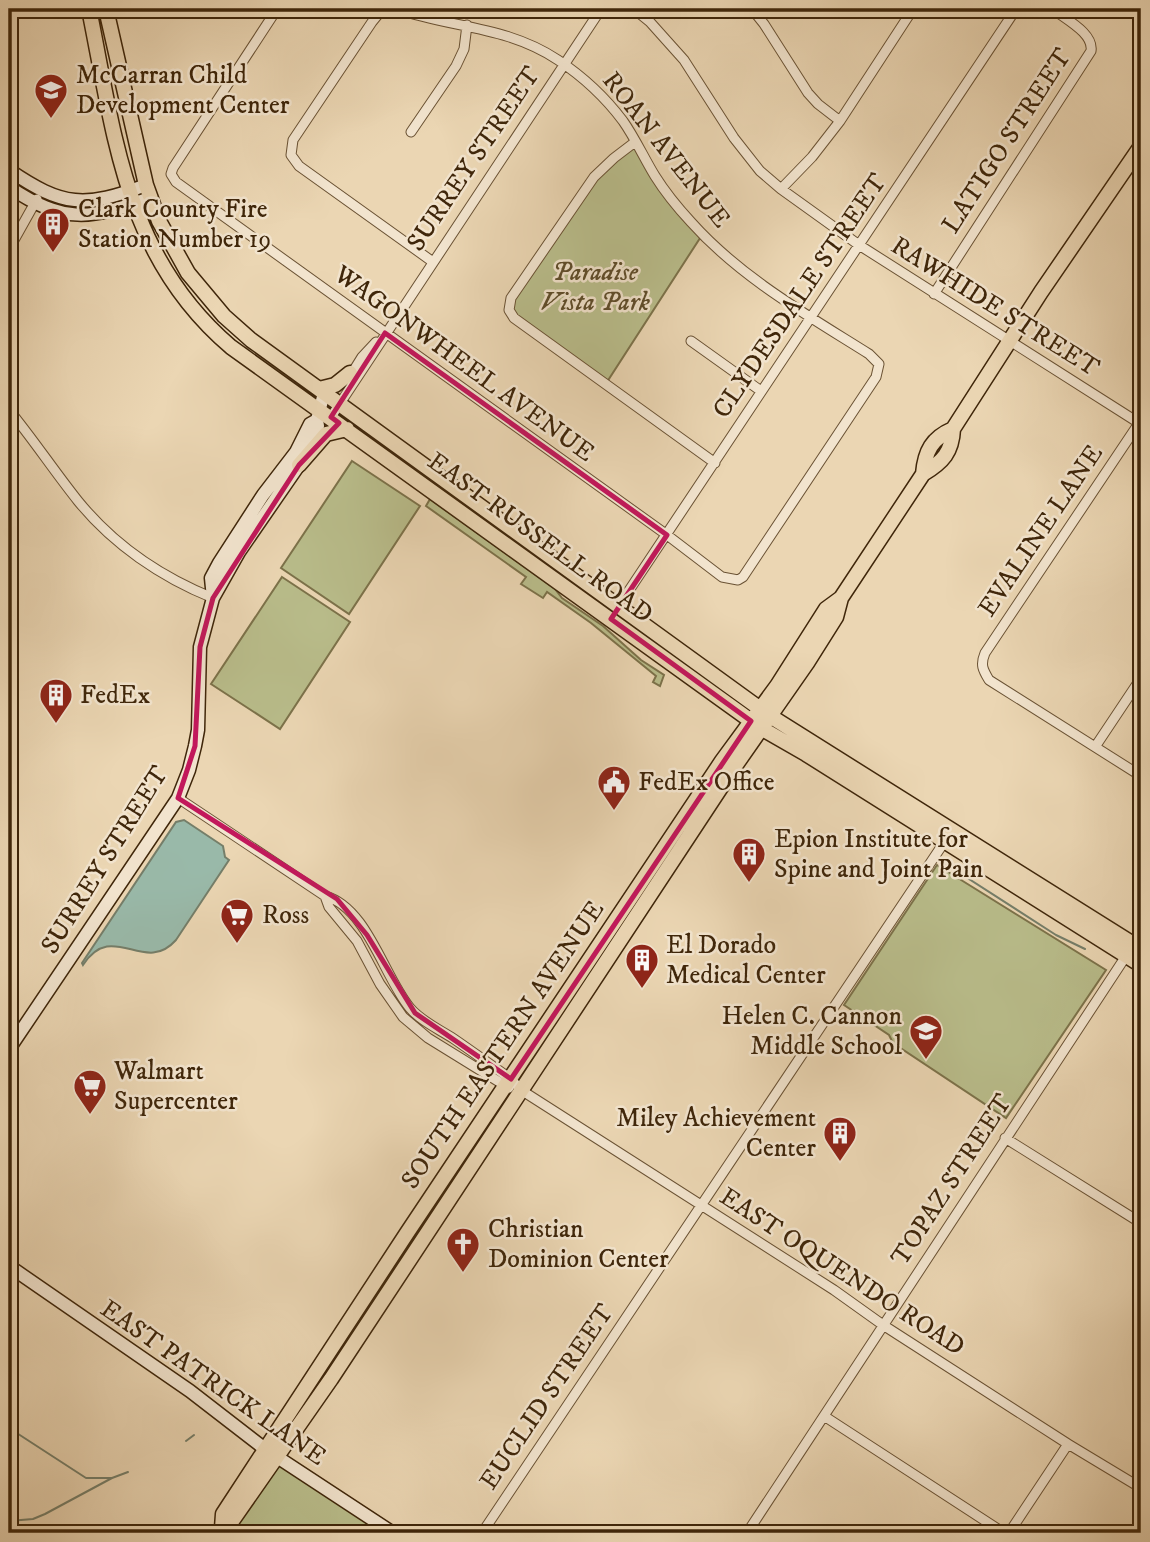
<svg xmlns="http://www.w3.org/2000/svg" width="1150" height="1542" font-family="'IM FELL DW Pica',serif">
<rect width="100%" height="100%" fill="#ebd6b3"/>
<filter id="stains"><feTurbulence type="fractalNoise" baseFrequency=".00286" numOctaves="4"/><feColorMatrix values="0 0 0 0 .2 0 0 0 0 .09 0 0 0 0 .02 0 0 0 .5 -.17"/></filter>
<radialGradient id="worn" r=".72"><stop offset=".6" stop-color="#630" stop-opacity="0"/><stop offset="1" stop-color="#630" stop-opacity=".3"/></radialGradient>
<path fill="#b9bd8b" stroke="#7c724a" stroke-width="2" d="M637,146L702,235L605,385L512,317L509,306L583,195L610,164Z
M352,461L420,506L349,614L281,568Z
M430,499L555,589L562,598L603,626L641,660L664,675L660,686L653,682L656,676L591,623L547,592L543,598L521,584L526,577L426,506Z
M282,577L350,622L280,729L211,684Z
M937,865L1106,970L1006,1118L893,1043L889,1035L844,1005Z
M278,1457L393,1533H230Z"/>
<path fill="#99b9a9" stroke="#757e69" stroke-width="2" d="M184,820L223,846L225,857L229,860L176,940C144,976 113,919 83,965L82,963L176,822Z"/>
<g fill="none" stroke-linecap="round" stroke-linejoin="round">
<path stroke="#757e69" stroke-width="2" d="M941,861L1056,935L1085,949
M9,1428L86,1478H112
M186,1441L194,1435
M9,1521L33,1519L45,1514L112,1478L128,1472"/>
<defs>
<path id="street" d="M277,9L173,168L171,174L176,182L667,535L722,577L738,580L743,577L876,377L879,364L869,354C807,315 740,277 691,222C678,208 665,192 655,176C644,158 635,138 623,121C605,97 582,76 558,60C507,26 452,28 397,9
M386,9L381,11L372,22L293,140L291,155L299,166L433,262
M634,9L650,22L684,60L734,138L760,171L781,189L859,245L1139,423
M752,9L764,24L808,93L818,104L840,121
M411,132L456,66L464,49L467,25
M635,142L614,158L594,177L511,298L509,310L514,318L715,463
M781,189L812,157L840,121L913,9
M9,249L37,199
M934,294L1091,51C1094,33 1065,19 1053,9
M691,341L761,391
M349,378L362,357L376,342
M9,410C33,439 54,471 78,501C113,544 161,577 213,598
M331,417L601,9
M1141,420L985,653C980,665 983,670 989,680L1141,776
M618,607L1016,9
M1095,747L1141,678
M178,798L325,896C367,907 384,977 410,1008C422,1022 439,1029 454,1039C473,1052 492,1066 511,1079L521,1090L834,1290L883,1325L1068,1444L1141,1488
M325,896L329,907L357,941L380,984L403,1017L428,1038L509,1088
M1005,1138L1141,1223
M824,1416L1004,1533
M482,1533L947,838
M747,1533L1126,956
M1009,1533L1068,1444"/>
<path id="secondary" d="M114,9H122
M9,170C63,207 85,208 146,185
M9,187C64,224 90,220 150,198
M213,598L211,578L219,563L263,495L296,452L310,424L317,420
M9,1049L178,798L189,770L195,746L198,730L200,647L213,598L239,552L299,465L318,426L317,420L324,393
M9,1266L190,1391L265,1449L393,1533"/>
<path id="primary" d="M89,9C115,137 125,257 231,347L761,728L806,754L1141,965
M106,9L146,185L159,221L188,273L224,316L251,340L770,716L1141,949
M319,389L335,385L350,373
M299,465L326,434L347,429
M923,474C943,462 952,452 953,429L1041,292L1141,146
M222,1528L223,1514L407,1233L722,761L777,686L826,609L841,598
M219,1533L232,1521L331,1379L733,769L807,663L836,617L841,598L923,474C925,451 932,438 953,429"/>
</defs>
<use href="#street" stroke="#6a5234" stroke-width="11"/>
<use href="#secondary" stroke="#3f260a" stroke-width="15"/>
<use href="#primary" stroke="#3f260a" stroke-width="17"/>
<use href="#street" stroke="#f2e4ce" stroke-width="9"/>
<use href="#secondary" stroke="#f2e4ce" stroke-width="12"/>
<use href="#primary" stroke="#ebd6b3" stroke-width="14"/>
</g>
<path fill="none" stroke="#c2185b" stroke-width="5" stroke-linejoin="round" d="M385,333L667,535L611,619L751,721L511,1079L415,1013L367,935L337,899L178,798L195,746L200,647L213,598L299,465L339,423L331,417Z"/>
<defs>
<symbol id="school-pin" viewBox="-11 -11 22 30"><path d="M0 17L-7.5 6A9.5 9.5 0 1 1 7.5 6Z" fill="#8f2418" stroke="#f2e4ce"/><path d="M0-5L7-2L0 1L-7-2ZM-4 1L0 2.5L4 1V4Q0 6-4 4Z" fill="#fff"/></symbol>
<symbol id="building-pin" viewBox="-11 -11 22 30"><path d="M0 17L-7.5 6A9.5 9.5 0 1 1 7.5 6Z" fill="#8f2418" stroke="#f2e4ce"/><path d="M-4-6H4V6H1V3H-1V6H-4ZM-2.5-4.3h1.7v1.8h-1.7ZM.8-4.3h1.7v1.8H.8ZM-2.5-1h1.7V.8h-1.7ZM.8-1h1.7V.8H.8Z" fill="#fff"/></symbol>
<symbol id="civic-pin" viewBox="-11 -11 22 30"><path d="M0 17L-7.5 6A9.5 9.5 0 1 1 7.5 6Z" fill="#8f2418" stroke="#f2e4ce"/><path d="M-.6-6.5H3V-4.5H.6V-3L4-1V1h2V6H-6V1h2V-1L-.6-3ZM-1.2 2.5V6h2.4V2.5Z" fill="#fff"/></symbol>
<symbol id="supermarket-pin" viewBox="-11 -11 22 30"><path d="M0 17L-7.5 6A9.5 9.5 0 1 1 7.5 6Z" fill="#8f2418" stroke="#f2e4ce"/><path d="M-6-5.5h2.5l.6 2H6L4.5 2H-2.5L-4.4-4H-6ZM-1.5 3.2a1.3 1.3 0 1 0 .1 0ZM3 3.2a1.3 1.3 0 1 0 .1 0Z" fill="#fff"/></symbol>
<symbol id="church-pin" viewBox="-11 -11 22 30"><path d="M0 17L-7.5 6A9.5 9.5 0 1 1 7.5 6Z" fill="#8f2418" stroke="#f2e4ce"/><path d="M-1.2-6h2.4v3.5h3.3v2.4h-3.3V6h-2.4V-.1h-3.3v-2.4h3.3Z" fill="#fff"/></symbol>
</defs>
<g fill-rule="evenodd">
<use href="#school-pin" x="32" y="71" width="38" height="52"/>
<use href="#building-pin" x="34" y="205" width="38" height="52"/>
<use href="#building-pin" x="37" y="676" width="38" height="52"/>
<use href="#civic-pin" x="595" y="763" width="38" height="52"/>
<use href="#building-pin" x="730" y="835" width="38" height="52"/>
<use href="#supermarket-pin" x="218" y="896" width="38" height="52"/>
<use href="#building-pin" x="623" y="941" width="38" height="52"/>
<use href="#school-pin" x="907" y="1012" width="38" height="52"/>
<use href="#supermarket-pin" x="71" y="1067" width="38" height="52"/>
<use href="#building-pin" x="821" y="1114" width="38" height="52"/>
<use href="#church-pin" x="444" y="1225" width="38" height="52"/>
</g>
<g text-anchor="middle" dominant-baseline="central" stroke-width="5" stroke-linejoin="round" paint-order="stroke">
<g font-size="26" fill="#3f260a" stroke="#f2e4ce" text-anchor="start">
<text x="76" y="75">McCarran Child<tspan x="76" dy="30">Development Center</tspan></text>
<text x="78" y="209">Clark County Fire<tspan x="78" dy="30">Station Number 19</tspan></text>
<text x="80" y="695">FedEx</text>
<text x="638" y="782">FedEx Office</text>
<text x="774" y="839">Epion Institute for<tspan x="774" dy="30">Spine and Joint Pain</tspan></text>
<text x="262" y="915">Ross</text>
<text x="666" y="945">El Dorado<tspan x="666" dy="30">Medical Center</tspan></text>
<text x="902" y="1016" text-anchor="end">Helen C. Cannon<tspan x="902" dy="30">Middle School</tspan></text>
<text x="114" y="1071">Walmart<tspan x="114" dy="30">Supercenter</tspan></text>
<text x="816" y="1118" text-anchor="end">Miley Achievement<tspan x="816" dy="30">Center</tspan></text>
<text x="488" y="1229">Christian<tspan x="488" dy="30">Dominion Center</tspan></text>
</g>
<g font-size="26" fill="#3f260a" stroke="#f2e4ce">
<text transform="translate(1007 141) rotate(-57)">LATIGO STREET</text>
<text transform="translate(666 150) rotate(52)">ROAN AVENUE</text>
<text transform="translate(474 159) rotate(-56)">SURREY STREET</text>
<text transform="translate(800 296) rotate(-56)">CLYDESDALE STREET</text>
<text transform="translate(995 307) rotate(32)">RAWHIDE STREET</text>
<text transform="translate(464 364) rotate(36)">WAGONWHEEL AVENUE</text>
<text transform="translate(1041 531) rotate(-56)">EVALINE LANE</text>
<text transform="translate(540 538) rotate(36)">EAST RUSSELL ROAD</text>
<text transform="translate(105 860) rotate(-58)">SURREY STREET</text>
<text transform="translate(503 1045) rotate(-56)">SOUTH EASTERN AVENUE</text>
<text transform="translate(952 1180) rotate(-57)">TOPAZ STREET</text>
<text transform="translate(842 1272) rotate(33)">EAST OQUENDO ROAD</text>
<text transform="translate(213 1383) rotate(35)">EAST PATRICK LANE</text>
<text transform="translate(547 1397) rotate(-56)">EUCLID STREET</text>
</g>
<g font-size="26" font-style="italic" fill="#5e4c2a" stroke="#f2e4ce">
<text x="595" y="272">Paradise<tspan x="595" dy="30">Vista Park</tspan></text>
</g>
</g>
<rect width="1150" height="1542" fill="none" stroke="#ebd6b3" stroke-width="35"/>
<rect x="10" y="10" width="1129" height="1521" fill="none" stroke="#3f260a" stroke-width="3.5"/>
<rect x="18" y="18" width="1115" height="1507" fill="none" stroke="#3f260a" stroke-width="2"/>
<rect width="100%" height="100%" filter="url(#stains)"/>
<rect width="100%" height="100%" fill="url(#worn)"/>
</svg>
